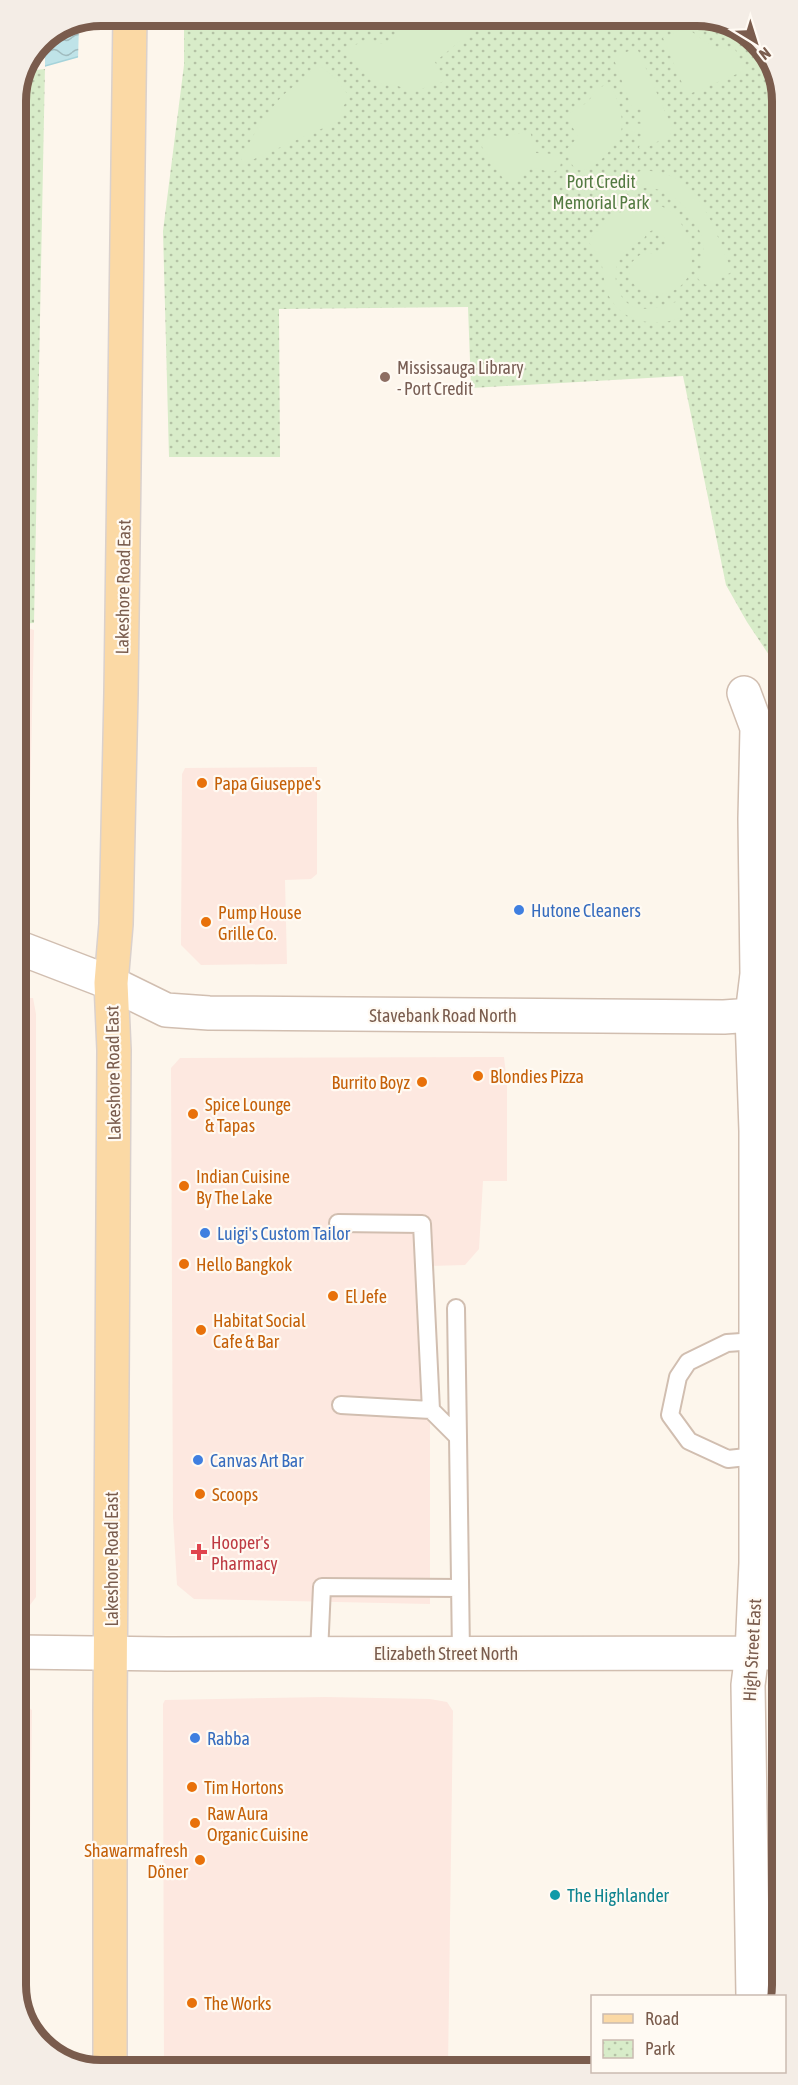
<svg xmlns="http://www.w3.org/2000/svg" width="798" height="2085" font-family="'Asap Condensed',sans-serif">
<defs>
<pattern id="park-dots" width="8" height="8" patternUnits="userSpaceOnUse" patternTransform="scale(1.5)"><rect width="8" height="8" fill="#d8ecc9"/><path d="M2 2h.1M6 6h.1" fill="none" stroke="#b4c2a5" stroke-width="1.8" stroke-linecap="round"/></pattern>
<pattern id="water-waves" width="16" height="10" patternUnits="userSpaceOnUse" patternTransform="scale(1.5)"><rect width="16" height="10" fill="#bfe3e8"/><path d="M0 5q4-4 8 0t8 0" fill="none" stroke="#a0bbbe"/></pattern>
</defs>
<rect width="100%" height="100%" fill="#fdf6ec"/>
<path fill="#fde8e0" d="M16,626H22L34,630L29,843H17Z
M317,767V874L311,879L285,880L287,964L201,965L181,945L182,774L185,768Z
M17,998H33L36,1014V1597L30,1605H19Z
M504,1057L507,1084V1181H483L479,1249L465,1265L430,1266V1604L194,1599L177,1585L173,1518L171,1068L180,1058Z
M325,1697L430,1699L447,1702L453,1711L448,2067L164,2069L163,1704L165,1700Z
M19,1701L32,1710L27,2023L19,2012Z"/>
<path fill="url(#park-dots)" d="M216,15H704L750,33L779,73L780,661L775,664L747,622L726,585L683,376L471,388L468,307L279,309L280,457H169L163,231L184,65V27Z
M45,66L34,623L16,624L15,95L27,69Z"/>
<path fill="#d8ecc9" d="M443,15H504L466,36L435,62L445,81L412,92C399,85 388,83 373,83L354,61L341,51L369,39C384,49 390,42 399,31C402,27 408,26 413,24C425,31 436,28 443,15Z
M686,27C700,38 716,52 735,49L744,71L687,95L663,38Z
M637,48L674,132L645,149L639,148L643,134L630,131V123L643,124V109L632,108L613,57Z
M319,65L334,77L350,97L342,108L339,121L243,164L241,158L262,120L282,96Z
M610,82C616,97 625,115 621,132C618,145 587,181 574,167C570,163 568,155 566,150L578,137L569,121L570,113L588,102L596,90Z
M530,131L536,153L555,154L561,161L560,168L552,173C546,171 538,168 531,168C520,170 517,183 504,180L482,147L483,139L490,135L504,137Z
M644,170C658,172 671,174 683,183C706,198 721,246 732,272L706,285L698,279C701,267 705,255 703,242C698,218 676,190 650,188C633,186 617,198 602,205L596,185Z
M644,203C663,204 676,211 684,229C720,309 617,309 631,263L643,252L654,254L662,252L666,245C665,230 650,224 644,239C635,244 627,248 621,256C610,273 616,302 637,308C650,311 666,305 679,301L681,318C654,327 621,323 608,294C604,284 604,276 602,266C600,257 593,248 588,241C604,224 621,207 644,203Z"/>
<path fill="url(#water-waves)" stroke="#a5d3da" stroke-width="1.5" d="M100,15H216L184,27L45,66L27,69L40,40Z"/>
<path fill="#fdf6ec" d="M100,15H184V30L78,60L79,24Z
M45,38V69L26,71L40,40Z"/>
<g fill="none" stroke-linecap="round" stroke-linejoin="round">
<defs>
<path id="lane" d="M756,1131L781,1127
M338,1223L422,1224L431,1410L458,1437L461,1653
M456,1308L458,1437
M781,1332L756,1341L727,1343L688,1362L678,1377L670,1415L689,1441L728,1459L756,1456L782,1446
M341,1405L431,1410
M319,1653L322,1587L460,1588"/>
<path id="street" d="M744,693L757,728L755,819L757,974L752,1015L756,1131V1563L752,1653L748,1685L753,1996
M17,947L111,983L166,1010L209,1013L724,1017L752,1015L781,1009
M19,1652L167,1654L782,1653"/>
<path id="primary" d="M110,2070V1713L114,1050L111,983L116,924L121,693L130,15"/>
</defs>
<use href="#lane" stroke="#d1beb0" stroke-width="20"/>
<use href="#street" stroke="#d1beb0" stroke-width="36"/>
<use href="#primary" stroke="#dad1cd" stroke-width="36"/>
<use href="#lane" stroke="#fff" stroke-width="16"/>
<use href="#street" stroke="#fff" stroke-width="33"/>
<use href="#primary" stroke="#fbd9a5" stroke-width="33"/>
</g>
<circle fill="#8d6e63" stroke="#fffaf3" stroke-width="2" cx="385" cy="377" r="6"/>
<g fill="#e8710a" stroke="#fffaf3" stroke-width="2">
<circle cx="202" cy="783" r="6"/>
<circle cx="206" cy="922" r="6"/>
<circle cx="478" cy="1076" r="6"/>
<circle cx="422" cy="1082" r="6"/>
<circle cx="193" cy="1114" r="6"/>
<circle cx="184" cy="1186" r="6"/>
<circle cx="184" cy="1264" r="6"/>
<circle cx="333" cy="1296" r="6"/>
<circle cx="201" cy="1330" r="6"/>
<circle cx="200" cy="1494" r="6"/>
<circle cx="192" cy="1787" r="6"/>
<circle cx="195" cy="1823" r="6"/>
<circle cx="200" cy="1860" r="6"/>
<circle cx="192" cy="2003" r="6"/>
</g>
<g fill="#3f7fe0" stroke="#fffaf3" stroke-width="2">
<circle cx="519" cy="910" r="6"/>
<circle cx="205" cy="1233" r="6"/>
<circle cx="198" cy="1460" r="6"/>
<circle cx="195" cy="1738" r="6"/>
</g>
<path fill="#e0444e" stroke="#fffaf3" stroke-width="2" d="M196 1543h6v6h6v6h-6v6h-6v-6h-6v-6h6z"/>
<circle fill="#0f9aa8" stroke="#fffaf3" stroke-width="2" cx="555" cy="1895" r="6"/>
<g text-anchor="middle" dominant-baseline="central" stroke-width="4.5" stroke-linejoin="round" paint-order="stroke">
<g font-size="18" fill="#537a41" stroke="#fffaf3">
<text x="601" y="181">Port Credit<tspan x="601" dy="21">Memorial Park</tspan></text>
</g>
<g font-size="18" fill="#785e54" stroke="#fffaf3" text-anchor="start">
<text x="397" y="367">Mississauga Library<tspan x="397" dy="21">- Port Credit</tspan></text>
</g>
<g font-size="18" fill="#7a5c4d" stroke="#fffaf3">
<text transform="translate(123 587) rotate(-89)">Lakeshore Road East</text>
<text x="443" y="1015">Stavebank Road North</text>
<text transform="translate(113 1073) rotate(-91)">Lakeshore Road East</text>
<text transform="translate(111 1559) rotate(-90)">Lakeshore Road East</text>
<text transform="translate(752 1650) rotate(-87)">High Street East</text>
<text x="446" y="1653">Elizabeth Street North</text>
</g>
<g font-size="18" fill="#c56008" stroke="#fffaf3" text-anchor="start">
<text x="214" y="783">Papa Giuseppe's</text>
<text x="218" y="912">Pump House<tspan x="218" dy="21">Grille Co.</tspan></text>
<text x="490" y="1076">Blondies Pizza</text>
<text x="410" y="1082" text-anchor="end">Burrito Boyz</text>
<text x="205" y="1104">Spice Lounge<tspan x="205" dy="21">&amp; Tapas</tspan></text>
<text x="196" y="1176">Indian Cuisine<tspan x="196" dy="21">By The Lake</tspan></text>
<text x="196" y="1264">Hello Bangkok</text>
<text x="345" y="1296">El Jefe</text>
<text x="213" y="1320">Habitat Social<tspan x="213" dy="21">Cafe &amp; Bar</tspan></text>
<text x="212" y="1494">Scoops</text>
<text x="204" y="1787">Tim Hortons</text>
<text x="207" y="1813">Raw Aura<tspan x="207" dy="21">Organic Cuisine</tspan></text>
<text x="188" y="1850" text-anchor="end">Shawarmafresh<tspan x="188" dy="21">Döner</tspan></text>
<text x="204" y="2003">The Works</text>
</g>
<g font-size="18" fill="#366cbe" stroke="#fffaf3" text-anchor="start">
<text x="531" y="910">Hutone Cleaners</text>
<text x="217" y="1233">Luigi's Custom Tailor</text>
<text x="210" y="1460">Canvas Art Bar</text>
<text x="207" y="1738">Rabba</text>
</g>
<g font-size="18" fill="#be3a42" stroke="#fffaf3" text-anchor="start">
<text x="211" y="1542">Hooper's<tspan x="211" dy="21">Pharmacy</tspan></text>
</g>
<g font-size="18" fill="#0d838f" stroke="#fffaf3" text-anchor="start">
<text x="567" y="1895">The Highlander</text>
</g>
</g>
<path d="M0 0H798V2085H0ZM101 26H697A75 75 0 0 1 772 101V1985A75 75 0 0 1 697 2060H101A75 75 0 0 1 26 1985V101A75 75 0 0 1 101 26Z" fill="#f4ede6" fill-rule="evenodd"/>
<path fill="none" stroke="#7a5c4d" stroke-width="8" d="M101 26H697A75 75 0 0 1 772 101V1985A75 75 0 0 1 697 2060H101A75 75 0 0 1 26 1985V101A75 75 0 0 1 101 26Z"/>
<rect x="591" y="1995" width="195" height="78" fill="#fffaf3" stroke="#cabbb1" stroke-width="1.5"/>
<rect x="603" y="2014" width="30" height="9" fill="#fbd9a5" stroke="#cabbb1" stroke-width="1.5"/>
<text x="645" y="2025" font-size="18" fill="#7a5c4d">Road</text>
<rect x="603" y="2040" width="30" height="18" fill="url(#park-dots)" stroke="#cabbb1" stroke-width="1.5"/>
<text x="645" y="2055" font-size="18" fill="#7a5c4d">Park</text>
<g transform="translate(756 42) rotate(142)" stroke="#fffaf3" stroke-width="4.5" paint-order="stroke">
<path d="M0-4.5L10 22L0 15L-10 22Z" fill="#7a5c4d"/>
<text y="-9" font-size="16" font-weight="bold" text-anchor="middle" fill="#7a5c4d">N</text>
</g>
</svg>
